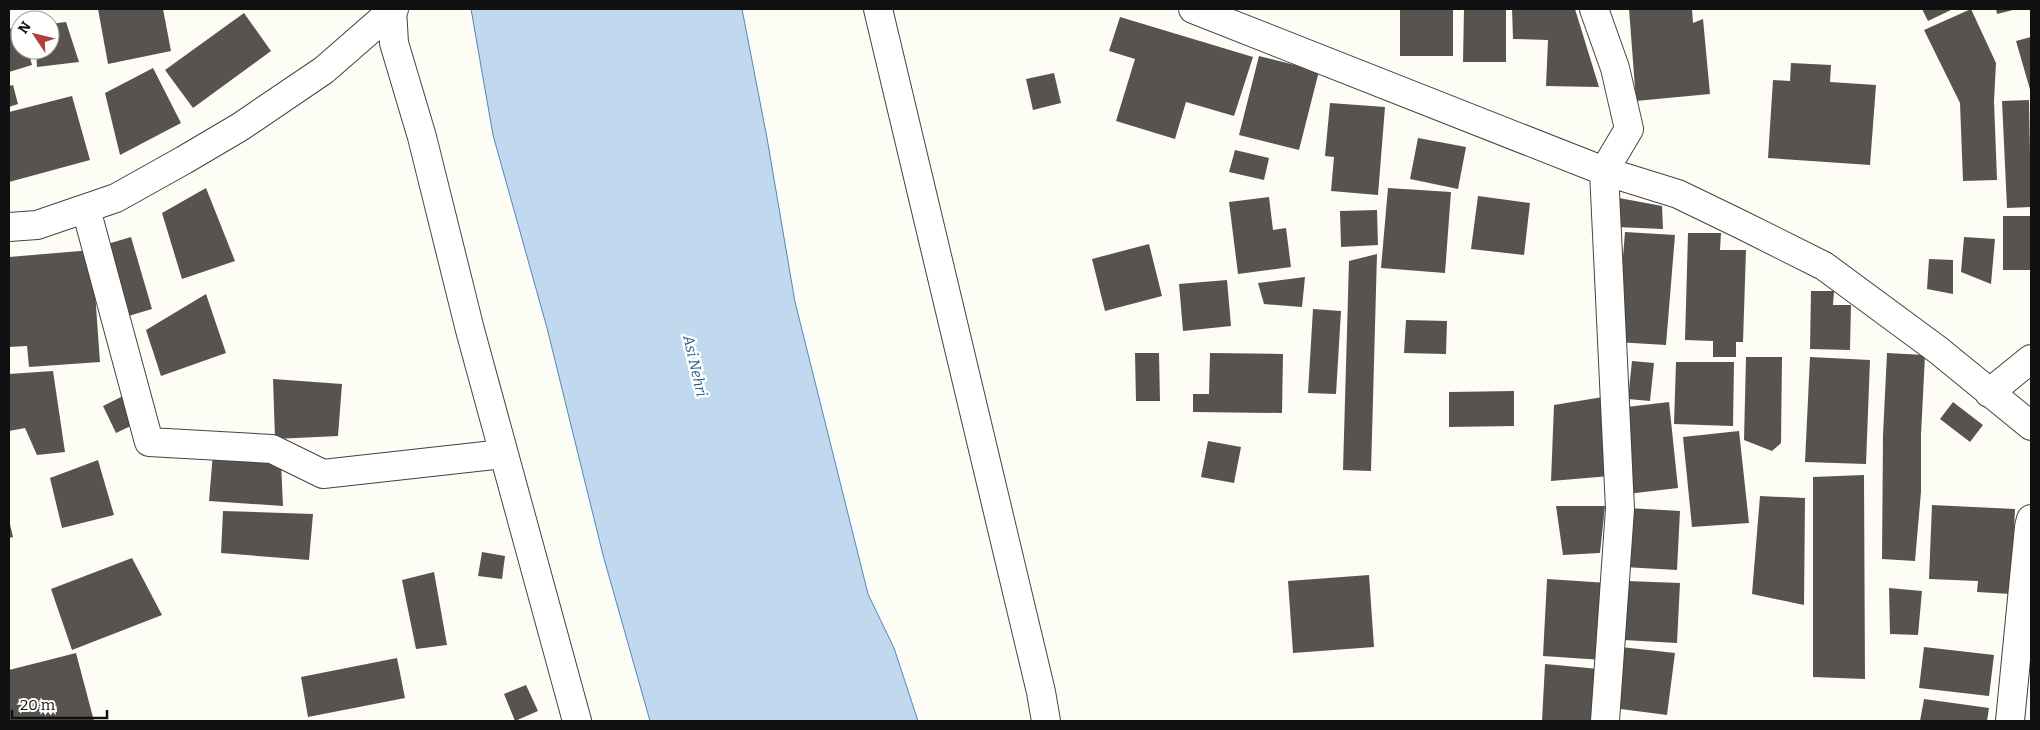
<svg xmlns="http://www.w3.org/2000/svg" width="2040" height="730" font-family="Bitter,serif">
<rect width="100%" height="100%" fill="#fefdf5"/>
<path fill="#c0d9ef" stroke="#5086bd" d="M471,9H742L767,138L795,302L868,594L894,648L918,721H650L603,555L547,328L493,135Z"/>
<path fill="#58534e" d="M98,9H163L171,51L108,64Z
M1400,9H1453V56H1400Z
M1464,9H1506V62H1463Z
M1512,9H1575L1599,87L1546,86L1548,40L1513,39Z
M1629,9H1692L1693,23L1703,19L1710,94L1636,101Z
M1922,9H1953L1928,21Z
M1971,9L1996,63L1994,101L1997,180L1963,181L1960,103L1924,30Z
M1996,9H2017L1997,14Z
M244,13L271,51L193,108L165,70Z
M1120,17L1253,57L1234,116L1186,102L1175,139L1116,121L1135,59L1109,51Z
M66,22L79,62L37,67L36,50H50V24Z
M20,26V50H28L32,65L9,72V29Z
M2031,37V93L2016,41Z
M1259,56L1319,71L1299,150L1239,135Z
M1791,63L1831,65L1830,82L1876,85L1870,165L1768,158L1773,80L1790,81Z
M153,68L181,123L120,155L105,93Z
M1054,73L1061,103L1033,110L1026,79Z
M13,85L18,104L9,107V86Z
M72,96L90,160L9,182V112Z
M2029,100L2031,207L2007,208L2002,101Z
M1330,103L1385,107L1378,195L1331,191L1334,157L1325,156Z
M1418,138L1466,147L1458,189L1410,179Z
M1235,150L1269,158L1264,180L1229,172Z
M206,188L235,261L182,279L162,213Z
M1388,188L1451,192L1445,273L1381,268Z
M1478,196L1530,203L1524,255L1471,249Z
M1269,197L1273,230L1286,228L1291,267L1238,274L1229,202Z
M1619,198L1662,206L1663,229L1616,227Z
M1377,210L1378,245L1341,247L1340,211Z
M2003,216H2031V270H2003Z
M1625,232L1675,235L1666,345L1616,342Z
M1688,233H1721L1720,250H1746L1743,342H1736V357H1713V341L1685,340Z
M131,237L152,309L125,317L104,245Z
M1964,237L1995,239L1991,284L1961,272Z
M1149,244L1162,296L1105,311L1092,259Z
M92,250L100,362L29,367L27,346L9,347V257Z
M1377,254L1371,471L1343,470L1349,261Z
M1929,259L1953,260V294L1927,289Z
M1305,277L1302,307L1264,304L1258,283Z
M1227,280L1231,326L1183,331L1179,284Z
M1811,291H1834L1833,305H1851L1850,350L1810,349Z
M206,294L226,353L161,376L146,330Z
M1313,309L1341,311L1336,394L1308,393Z
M1406,320L1447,321L1446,354L1404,353Z
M1135,353H1159L1160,401H1136Z
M1210,353L1283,354L1282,413L1193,412V394H1209Z
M1887,353L1925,355L1921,435V492L1915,561L1882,559L1883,435Z
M1746,357H1782L1781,443L1772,451L1744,440Z
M1810,357L1870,360L1866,464L1805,462Z
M1632,361L1654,363L1650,401L1628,399Z
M1676,362H1734L1733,426L1674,424Z
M53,371L65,452L37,455L25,428L9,431V374Z
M273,379L342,384L338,436L275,439Z
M1514,391V426L1449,427V392Z
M123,396L137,423L116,433L103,406Z
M1603,397L1610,476L1551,481L1554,405Z
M1669,402L1678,488L1627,494L1618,408Z
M1953,402L1983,425L1970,442L1940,419Z
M1739,431L1749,523L1692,527L1683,437Z
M1208,441L1241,447L1234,483L1201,477Z
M213,453L281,463L283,506L209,501Z
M98,460L114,515L62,528L50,478Z
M1864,475L1865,679L1813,677V477Z
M1760,496L1805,498L1804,605L1752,594Z
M1932,505L2015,509L2011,594L1977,592L1978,581L1929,579Z
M1556,506H1605L1600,553L1563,555Z
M1628,508L1680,511L1677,570L1624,567Z
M223,511L313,514L309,560L221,553Z
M9,520L13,537L9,538Z
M482,552L505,556L502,579L478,576Z
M132,558L162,615L72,650L51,589Z
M434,572L447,645L416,649L402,580Z
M1369,575L1374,647L1293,653L1288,581Z
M1547,579L1608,583L1603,660L1543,656Z
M1627,581L1680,583L1677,643L1624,640Z
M1889,588L1922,591L1918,635L1890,634Z
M1621,647L1675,653L1667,715L1613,708Z
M1924,647L1994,655L1989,696L1919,688Z
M76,653L94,721H9V670Z
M397,658L405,698L308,717L301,677Z
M1545,664L1599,669L1596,721H1542Z
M526,685L538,711L515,721L504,694Z
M1924,699L1989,708L1987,721H1920Z"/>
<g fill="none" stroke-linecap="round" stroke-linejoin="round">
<defs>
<path id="minor" d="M392,9L394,43L422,137L470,330L577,721
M878,9L1041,692L1046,721
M1193,9L1604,171L1678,194L1740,224L1824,266L1938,350L2031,426
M1594,9L1615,68L1629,129L1604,171L1620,509L1605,721
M86,209L149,442L272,449L323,474L503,454
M9,227L37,225L116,198L184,160L240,127L324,70L394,9
M1989,393L2031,359
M2010,721L2029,527L2031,519"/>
</defs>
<use href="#minor" stroke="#434343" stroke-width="30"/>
<use href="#minor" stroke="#fff" stroke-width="28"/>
</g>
<g text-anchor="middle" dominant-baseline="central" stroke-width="5" stroke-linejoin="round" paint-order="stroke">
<g font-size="15" font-style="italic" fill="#295a93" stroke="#fff">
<text transform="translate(695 366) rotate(77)">Asi Nehri</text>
</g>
</g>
<rect width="2040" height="730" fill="none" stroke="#101010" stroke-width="20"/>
<g transform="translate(35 35) rotate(305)"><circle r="24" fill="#ffffff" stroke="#9f9f9f"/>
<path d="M0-4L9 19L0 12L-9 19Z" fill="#b04039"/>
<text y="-8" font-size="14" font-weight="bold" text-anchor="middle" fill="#101010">N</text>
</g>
<path d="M12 710v8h95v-8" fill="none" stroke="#101010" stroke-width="2.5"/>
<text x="20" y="710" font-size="15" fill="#101010" stroke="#ffffff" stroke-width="4" paint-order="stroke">20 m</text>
</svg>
